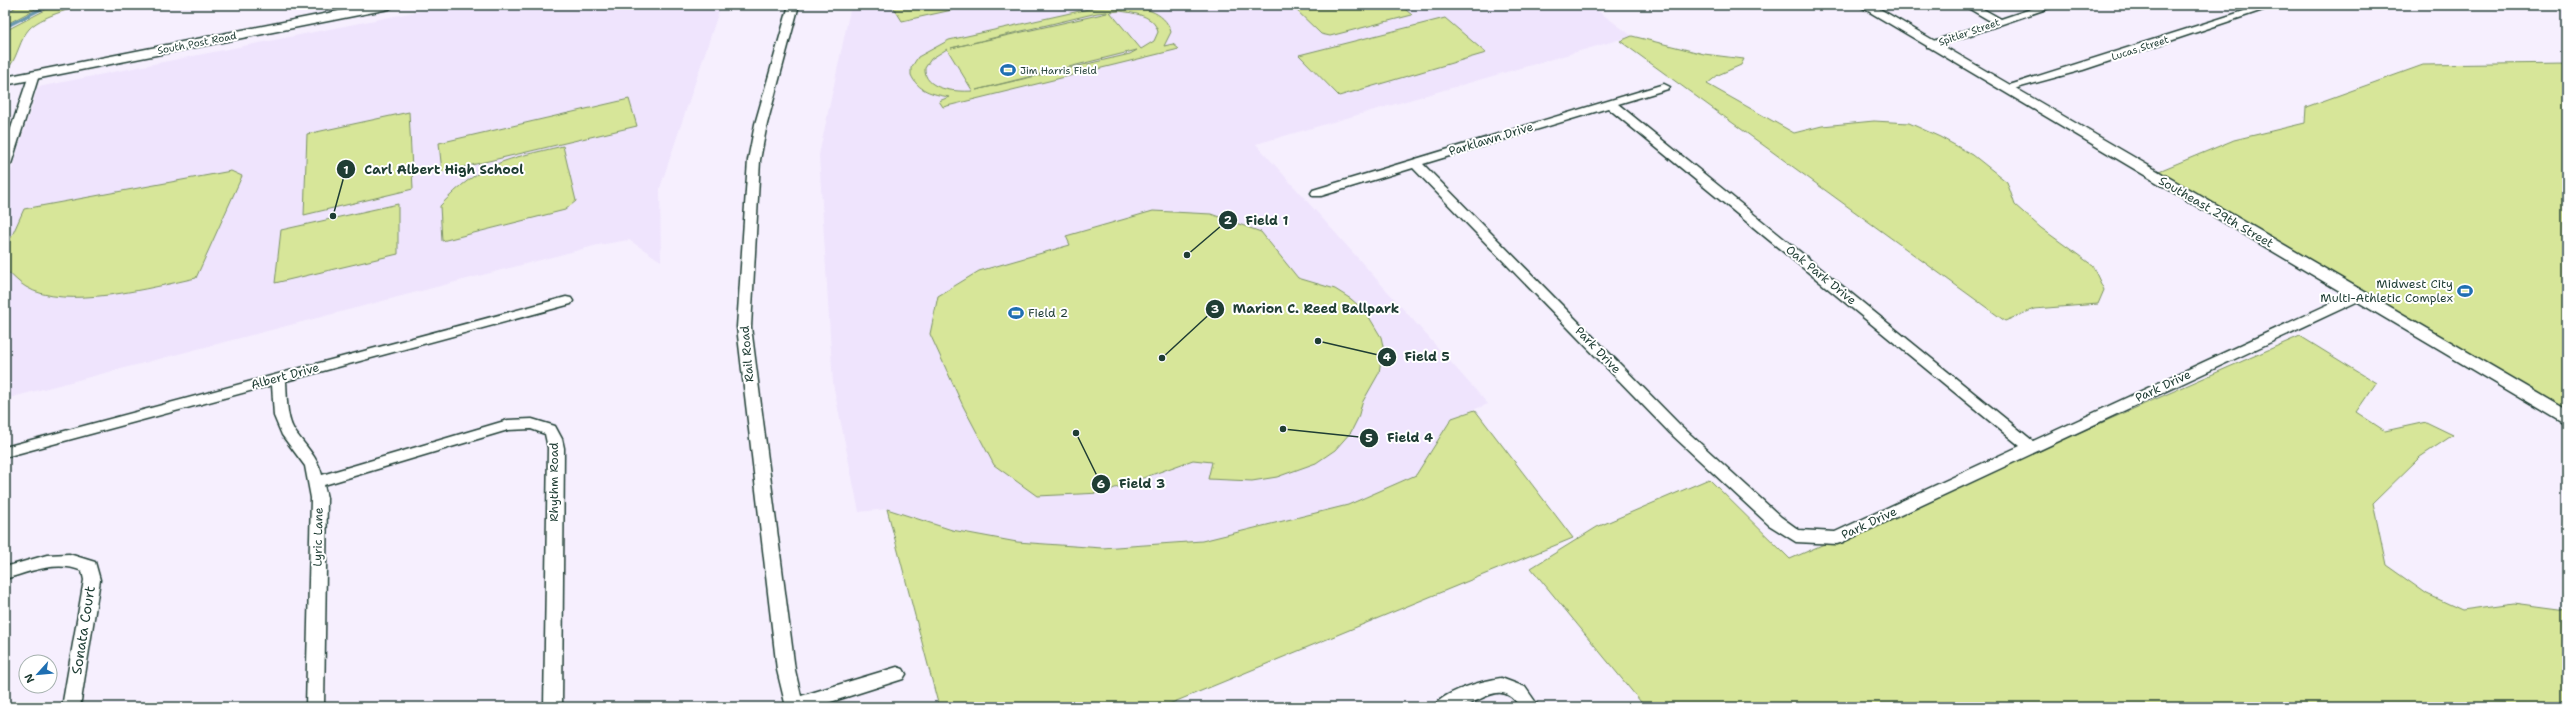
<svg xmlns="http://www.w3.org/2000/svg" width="2572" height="712" font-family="'Shantell Sans',sans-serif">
<rect width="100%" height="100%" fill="#f6effe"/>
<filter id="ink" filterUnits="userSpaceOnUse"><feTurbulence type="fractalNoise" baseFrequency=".025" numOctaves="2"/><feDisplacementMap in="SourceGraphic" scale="8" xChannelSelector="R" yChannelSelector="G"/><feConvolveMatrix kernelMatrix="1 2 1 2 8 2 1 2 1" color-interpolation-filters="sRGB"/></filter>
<g filter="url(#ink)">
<path fill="#efe4fd" d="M450,5H721L660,188L661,261L629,240L598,245L5,399V191L38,87Z
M851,5H1590L1632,36L1256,144L1488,404L1452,418L1416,475L1348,505L1202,541L1102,548L1017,542L952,530L887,509L859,512L833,384L819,155Z"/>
<path fill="#d7e699" stroke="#7b9266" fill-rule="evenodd" d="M19,5H43L5,25V14Z
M55,5H87C71,8 40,17 29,29C20,39 18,55 10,66L5,67V31Z
M892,5H949L952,10L902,21Z
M1121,5C1140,7 1165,10 1171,32L1164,46L1173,44L1179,49L943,107L939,101L949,97C932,94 918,91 911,75V68L918,57L949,40L1093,8ZM1119,11C1134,13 1154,15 1158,32L1154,41L1141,49L1110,12ZM1107,12V13L951,48L1097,13ZM947,49L972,90V91C957,92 923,90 925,68L931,59ZM1137,50L1130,54L976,90Z
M1291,5H1400L1412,15L1330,36L1321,34Z
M1445,18L1486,53L1339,96L1299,55Z
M1632,36L1704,54L1744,59L1741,65L1718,75L1707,84L1794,133L1822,126L1874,121L1909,123L1940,137L1973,155L2007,182L2015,205L2041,228L2092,265L2104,290L2098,304L2034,309L2005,321L1620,41Z
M2567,63V410L2159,171L2234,140L2305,123L2306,107L2423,65Z
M629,99L637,126L442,172L439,143Z
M409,112L413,189L304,215L307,134Z
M563,146L576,201L565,210L442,241L440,206C481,162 507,159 563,146Z
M231,171L242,176L196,278C154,287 64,311 26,287C19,283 13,276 7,271L5,251L24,209Z
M398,204V254L275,283L281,230Z
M1153,211L1211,214L1261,232L1298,278L1335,289L1351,299L1366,312L1381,337L1383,346L1379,373L1362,403L1358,418L1351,432L1335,450L1316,463L1277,477L1252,481L1208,479L1212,462L1193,460L1101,493L1037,496L994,465L963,406L930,334L938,296L979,271L1070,245L1066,236Z
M2300,336L2376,383L2356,412L2385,431L2426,422L2453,435L2420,457L2373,503L2386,565L2427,594L2462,610L2514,603L2567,610V707H1645L1531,568L1597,527L1709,479L1790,559Z
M1475,410L1573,538L1162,707H939L887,509L952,530L1017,542L1102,548L1202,541L1348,505L1416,475L1452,418Z"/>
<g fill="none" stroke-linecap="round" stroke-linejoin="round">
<path stroke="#6b99ad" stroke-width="3.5" d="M5,27L49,5"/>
<defs>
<path id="minor" d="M789,5H799L767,124L760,160L751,327L795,670L801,696L897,667L903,669L906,674L903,679L815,707H786L777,670L737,327L748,160L755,124Z
M1963,5H1976L2001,19L2043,5H2058L1935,47H1927V43L1992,22Z
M2263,5H2278L2083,70L2006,91L2000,88Z
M34,72L39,75L11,164L5,168V146L29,75Z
M1664,84L1670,87L1668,89L1618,104L2033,441L2353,293L2358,292L2365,296L2363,299L1843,542L1837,544L1796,542L1769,525L1670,433L1413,168L1321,196H1313L1311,193L1313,190ZM1608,108L2020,446L1835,532L1799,530L1781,517L1680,425L1423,164Z
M566,297L571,298L573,301L571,304L286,381C287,397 286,416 294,430C304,445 318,457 322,475L508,420L532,419L555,426L562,439L564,448L562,707H544L548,448L545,434L531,429L508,430L324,485L327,498L324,707H306L311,498L305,466L282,435L274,416L272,385L5,457V447Z
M69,554L95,562L100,580L80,707H62L84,580L82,571C57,560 29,572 5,579V567L47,555Z
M1501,678L1525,687L1539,707H1520C1501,677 1482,703 1459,707C1451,708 1442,707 1434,707C1441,692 1485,680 1501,678Z"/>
<path id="major" d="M369,5H395L389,9L5,85V77Z
M1858,5H1873L2567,410V426Z"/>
</defs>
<use href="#minor" stroke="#1f3d34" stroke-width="3"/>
<use href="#major" stroke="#1f3d34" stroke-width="3"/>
<use href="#minor" fill="#fff" fill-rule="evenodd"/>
<use href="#major" fill="#fff" fill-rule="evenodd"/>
</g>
</g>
<defs>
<symbol id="stadium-bare" viewBox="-9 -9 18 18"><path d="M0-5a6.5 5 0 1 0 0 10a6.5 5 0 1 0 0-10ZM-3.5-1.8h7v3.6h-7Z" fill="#1f6fb2" stroke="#fff" stroke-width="2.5" paint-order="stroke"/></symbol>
</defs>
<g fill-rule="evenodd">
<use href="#stadium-bare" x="997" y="59" width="22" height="22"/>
<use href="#stadium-bare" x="2454" y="280" width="22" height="22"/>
<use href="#stadium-bare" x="1005" y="302" width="22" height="22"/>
</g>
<g text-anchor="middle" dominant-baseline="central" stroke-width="4" stroke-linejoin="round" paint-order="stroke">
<g font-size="10" fill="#1f3d34" stroke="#fff">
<text transform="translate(1969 32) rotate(-19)">Spitler Street</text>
<text transform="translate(197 43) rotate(-11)">South Post Road</text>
<text transform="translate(2140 48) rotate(-18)">Lucas Street</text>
</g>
<g font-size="10" fill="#1f3d34" stroke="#fff" text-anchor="start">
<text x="1020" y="70">Jim Harris Field</text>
</g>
<g font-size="12" fill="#1f3d34" stroke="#fff">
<text transform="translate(1491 139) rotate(-17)">Parklawn Drive</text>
<text transform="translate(2216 212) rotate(30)">Southeast 29th Street</text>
<text transform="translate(1821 275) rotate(39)">Oak Park Drive</text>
<text transform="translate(1598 350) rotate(46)">Park Drive</text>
<text transform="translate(747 354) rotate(-95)">Rail Road</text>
<text transform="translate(285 376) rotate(-15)">Albert Drive</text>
<text transform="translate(2163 386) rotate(-25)">Park Drive</text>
<text transform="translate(554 482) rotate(-90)">Rhythm Road</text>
<text transform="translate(1869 523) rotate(-25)">Park Drive</text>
<text transform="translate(318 537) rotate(-89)">Lyric Lane</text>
</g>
<g font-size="12" fill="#1f3d34" stroke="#fff" text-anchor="end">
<text x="2453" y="284">Midwest City<tspan x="2453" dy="14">Multi-Athletic Complex</tspan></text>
<text x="1028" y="313" text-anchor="start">Field 2</text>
</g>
<g font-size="14" fill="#1f3d34" stroke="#fff">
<text transform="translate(83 630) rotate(-81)">Sonata Court</text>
</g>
</g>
<path fill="none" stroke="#1f3d34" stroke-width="1.5" d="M333 216L346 169M1187 255L1228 220M1162 358L1215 309M1318 341L1387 357M1283 429L1369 438M1076 433L1101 484"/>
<g fill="#1f3d34" stroke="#fff" stroke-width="1.5">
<circle cx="333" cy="216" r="4"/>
<circle cx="1187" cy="255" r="4"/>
<circle cx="1162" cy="358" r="4"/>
<circle cx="1318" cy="341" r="4"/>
<circle cx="1283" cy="429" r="4"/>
<circle cx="1076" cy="433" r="4"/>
<circle cx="346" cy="169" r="10"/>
<circle cx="1228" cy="220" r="10"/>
<circle cx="1215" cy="309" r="10"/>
<circle cx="1387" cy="357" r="10"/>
<circle cx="1369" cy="438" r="10"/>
<circle cx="1101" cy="484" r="10"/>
</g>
<g font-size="12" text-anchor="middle" font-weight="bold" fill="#fff">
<text x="346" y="174">1</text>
<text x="1228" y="224">2</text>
<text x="1215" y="313">3</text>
<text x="1387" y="361">4</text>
<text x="1369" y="442">5</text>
<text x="1101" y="488">6</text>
</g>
<g font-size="13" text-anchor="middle" font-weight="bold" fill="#1f3d34" stroke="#fff" stroke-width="4" stroke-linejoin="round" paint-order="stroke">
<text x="444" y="174">Carl Albert High School</text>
<text x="1267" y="225">Field 1</text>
<text x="1316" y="313">Marion C. Reed Ballpark</text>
<text x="1427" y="361">Field 5</text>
<text x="1410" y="442">Field 4</text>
<text x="1142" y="488">Field 3</text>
</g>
<rect width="2572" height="712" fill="none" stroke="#fff" stroke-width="20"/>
<rect x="10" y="10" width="2552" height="692" fill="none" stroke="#1f3d34" stroke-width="1.5" filter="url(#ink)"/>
<g transform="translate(38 674) rotate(243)"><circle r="19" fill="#ffffff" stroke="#a5b1ae"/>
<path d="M0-3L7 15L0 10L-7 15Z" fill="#1f6fb2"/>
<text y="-6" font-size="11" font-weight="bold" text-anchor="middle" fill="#1f3d34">N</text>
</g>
</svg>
